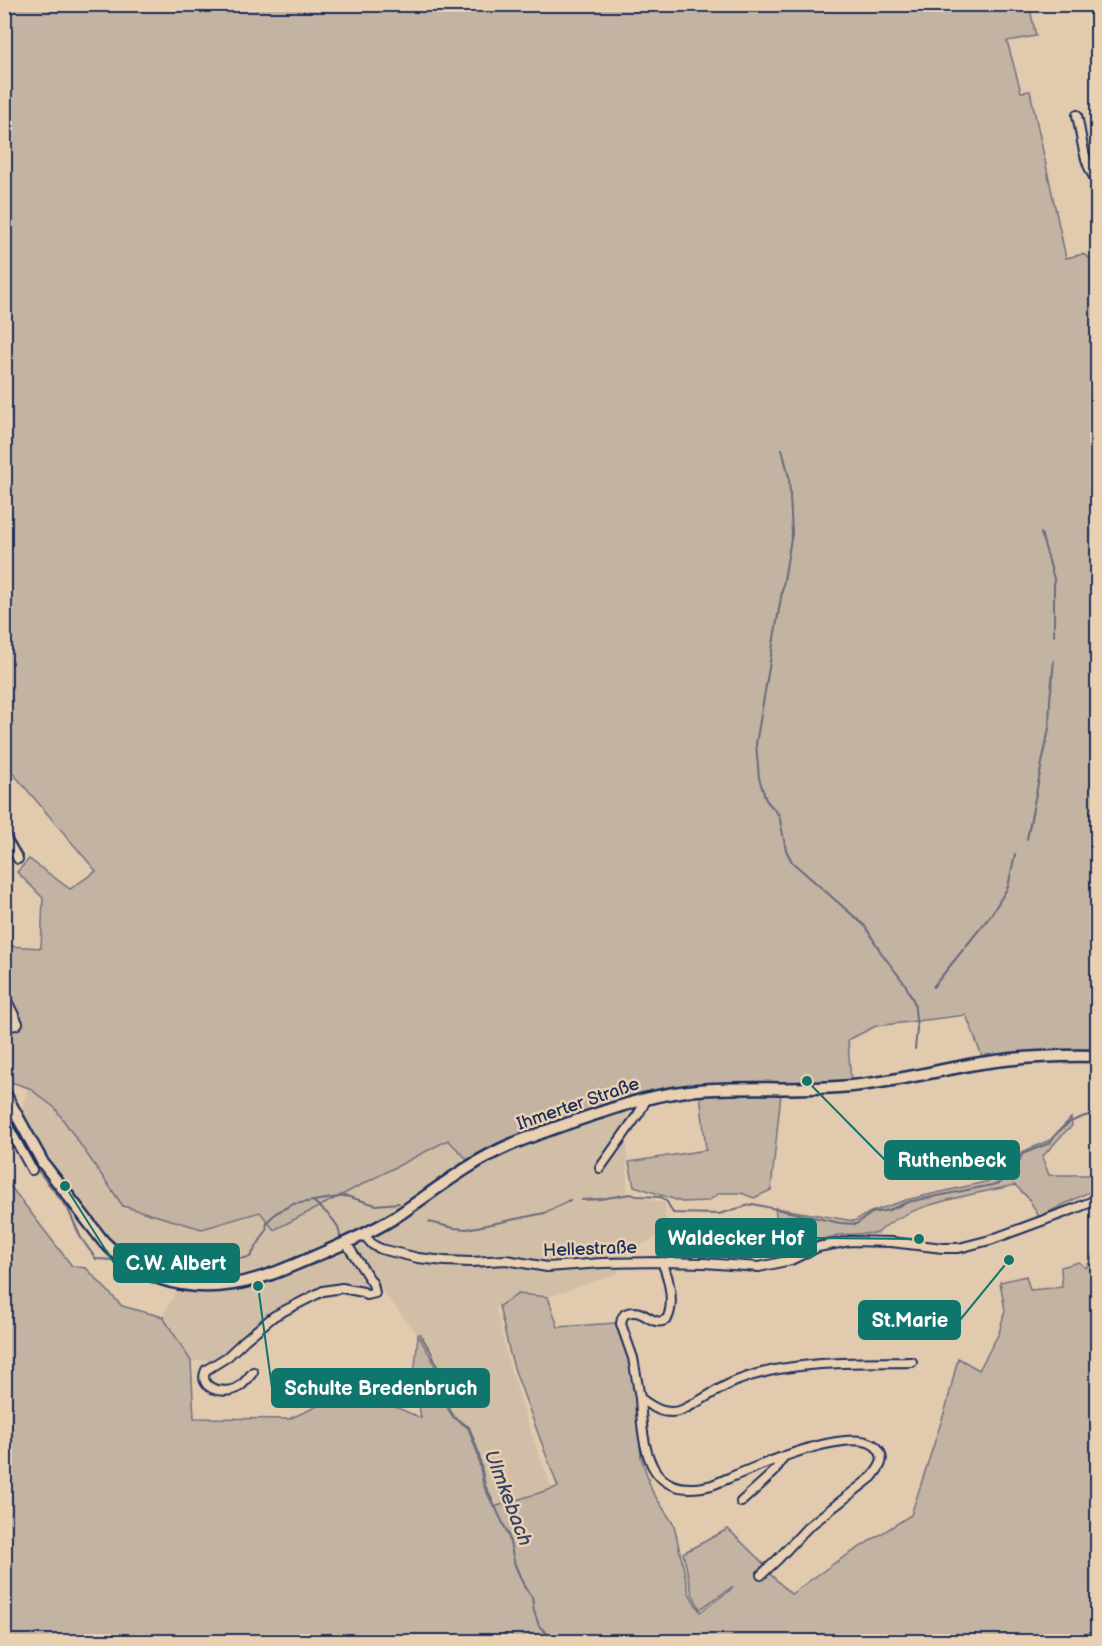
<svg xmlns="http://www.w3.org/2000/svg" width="1102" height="1646" font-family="'Balsamiq Sans',sans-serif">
<rect width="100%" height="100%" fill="#e1caae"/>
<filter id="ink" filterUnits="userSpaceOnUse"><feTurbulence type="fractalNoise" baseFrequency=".0167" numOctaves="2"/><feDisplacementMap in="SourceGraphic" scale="12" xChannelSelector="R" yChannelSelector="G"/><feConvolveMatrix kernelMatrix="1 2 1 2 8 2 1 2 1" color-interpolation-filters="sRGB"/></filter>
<g filter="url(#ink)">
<path fill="#d1bea7" d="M28,1087L55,1108L123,1206L202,1229L261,1212L274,1231L448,1139L474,1165L502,1151L627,1105V1195L665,1203V1224L655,1237L620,1258L617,1274L548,1297L518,1294L496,1307L506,1355L534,1441L552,1489L497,1506L486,1485L479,1451L470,1427L454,1415L446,1403V1385L432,1352L379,1287L363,1291L341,1286L280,1311L222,1359L191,1361L162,1317L185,1275L143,1265L113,1242L78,1204L21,1114Z"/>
<path fill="#c3b3a2" stroke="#6f7180" stroke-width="1.5" d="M5,5H1029L1036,36L1007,41L1021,92L1030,91L1066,258L1083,254L1097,263V1053L983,1059L966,1015L876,1026L848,1040L851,1083L655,1094L470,1162L448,1140L274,1230L260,1212L202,1229L123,1206L55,1108L29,1088L5,1080V1028L17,1026L5,986L8,946L41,948L43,898L17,872L29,859L70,889L96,871L12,772L5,766Z
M700,1093H781L771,1190L754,1198L741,1193H720L708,1201L682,1202L634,1186L629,1162L706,1150Z
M1071,1118L1072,1126L1065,1132L1042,1157L1049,1175H1091L1097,1188L1039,1217L1029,1199L1015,1185C976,1194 905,1204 878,1233L838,1235L811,1242L776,1260L778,1230L775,1208L854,1221L871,1212L906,1200L1003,1178L1011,1173L1022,1152L1050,1140Z
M4,1178L72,1266L86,1268L122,1306L163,1317L191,1361L194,1418L289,1419L344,1394L379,1400L421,1418L415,1382V1367L418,1335L431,1357L443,1386L445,1404L453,1417L468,1428L477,1452L483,1485L494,1507L558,1487L515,1371L510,1354L499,1306L518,1294L548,1297L558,1327L616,1323L626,1347L635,1386L641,1457L652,1491L674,1525L689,1593L700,1612L733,1588L732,1587L700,1609L692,1593L683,1553L728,1529L768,1568L766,1570L791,1594L833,1564L911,1515L947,1404L958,1358L979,1370L999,1333L1005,1310L1000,1282L1026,1276L1030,1290L1062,1287L1061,1267L1079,1262L1086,1268L1097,1249V1641H5Z"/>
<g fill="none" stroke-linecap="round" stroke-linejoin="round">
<path stroke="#676a7d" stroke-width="2" d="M782,449L789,477L792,533L756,744L759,778L766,800L779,815L786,850L792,862L865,926L882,954L905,984L914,1002L915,1009L917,1029L915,1049
M1041,533L1054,579V636
M1027,839L1049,728L1050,700L1054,660
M933,987L991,915L1008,887L1015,854
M4,1108L30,1156L37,1169L68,1209L81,1238L96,1259L114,1260
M582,1200L600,1199L631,1194L637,1196L661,1197L667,1202L673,1213L719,1214L753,1204L840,1223L856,1224L872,1213L889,1210L908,1202L997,1184C1015,1175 1015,1173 1022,1154L1050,1143L1058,1132L1070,1122L1085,1116L1098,1114
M313,1201C324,1211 340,1221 340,1238
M429,1222L454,1228L467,1229L545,1213L570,1200
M135,1261L189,1275L204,1276L216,1262L250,1257L266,1231L267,1222L276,1213L293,1204L313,1201L346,1196L376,1205L399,1203
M420,1334L431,1352L445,1385L446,1403L454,1417L469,1427L478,1451L485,1485L508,1534L515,1565L525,1588L532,1597L534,1611L539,1626L556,1642"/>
<defs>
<path id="minor" d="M1077,115C1082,138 1083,164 1098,183
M4,835L18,859
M4,969L5,922
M4,990L8,1003L18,1023L16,1025L4,1027
M4,1119L32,1170
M600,1168L639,1113L647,1098
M364,1235L373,1245L381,1249L418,1258L445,1261L471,1262L506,1260L547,1267L602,1263L662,1262L704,1263L759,1267L791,1260L818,1247L850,1241L891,1242L943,1248H959L990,1240L1074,1209L1098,1199
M662,1262C669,1278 675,1303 667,1319C651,1329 644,1305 625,1314L622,1318L621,1324L633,1358L640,1398C653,1408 666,1416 682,1410C702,1401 719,1387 739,1380C791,1360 857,1363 912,1362
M253,1372C248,1378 243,1386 235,1389C223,1394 197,1389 206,1370L227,1357L245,1340L274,1316L323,1291L342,1288L363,1292L367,1295L375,1293L373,1284L346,1243
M640,1398C643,1446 646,1502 712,1485C738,1475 862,1416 880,1452C885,1462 878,1469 872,1477L808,1527L778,1559L761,1575
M741,1502L774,1472L784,1456"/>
<path id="secondary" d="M4,1092L43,1163L103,1241C139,1278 182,1292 233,1284C261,1280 287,1268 313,1257C341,1245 368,1234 394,1218C432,1193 468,1163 510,1145C536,1134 563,1125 590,1116C626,1104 659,1093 698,1090C748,1086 800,1091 851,1086C895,1082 938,1070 981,1063C1020,1057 1059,1055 1098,1056"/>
</defs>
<use href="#minor" stroke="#1b2f5e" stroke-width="12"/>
<use href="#secondary" stroke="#1b2f5e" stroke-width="15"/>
<use href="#minor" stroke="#e9d0b1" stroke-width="8"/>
<use href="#secondary" stroke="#e9d0b1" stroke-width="10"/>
</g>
</g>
<g text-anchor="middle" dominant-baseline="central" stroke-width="5" stroke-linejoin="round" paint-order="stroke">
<g font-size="18" fill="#1b2f5e" stroke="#e9d0b1">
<text transform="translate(578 1104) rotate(-19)">Ihmerter Straße</text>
<text transform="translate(590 1249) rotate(-2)">Hellestraße</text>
</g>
<g font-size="20" font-style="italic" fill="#344368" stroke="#e9d0b1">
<text transform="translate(508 1498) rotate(69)">Ulmkebach</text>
</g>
</g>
<path fill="none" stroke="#0f766e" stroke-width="2" d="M807 1081L885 1160M919 1239L816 1238M65 1186L114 1263M1009 1260L960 1320M258 1286L272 1388"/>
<g fill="#0f766e" stroke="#e9d0b1" stroke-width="2">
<circle cx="807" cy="1081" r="6"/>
<circle cx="919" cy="1239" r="6"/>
<circle cx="65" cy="1186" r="6"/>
<circle cx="1009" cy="1260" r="6"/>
<circle cx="258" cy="1286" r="6"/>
</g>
<g fill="#0f766e" stroke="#0f766e" stroke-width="2">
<rect x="885" y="1141" width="134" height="38" rx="6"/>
<rect x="656" y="1219" width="160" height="38" rx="6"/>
<rect x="114" y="1244" width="125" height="38" rx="6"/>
<rect x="859" y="1301" width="101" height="38" rx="6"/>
<rect x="272" y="1369" width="217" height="38" rx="6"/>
</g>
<g font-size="20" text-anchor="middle" font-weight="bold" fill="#fff">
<text x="952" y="1167">Ruthenbeck</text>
<text x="736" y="1245">Waldecker Hof</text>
<text x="176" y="1270">C.W. Albert</text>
<text x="910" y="1327">St.Marie</text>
<text x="381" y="1395">Schulte Bredenbruch</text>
</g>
<rect width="1102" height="1646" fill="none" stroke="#e9d0b1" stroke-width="24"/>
<rect x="12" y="12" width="1078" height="1622" fill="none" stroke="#1b2f5e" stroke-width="2" filter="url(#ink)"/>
</svg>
